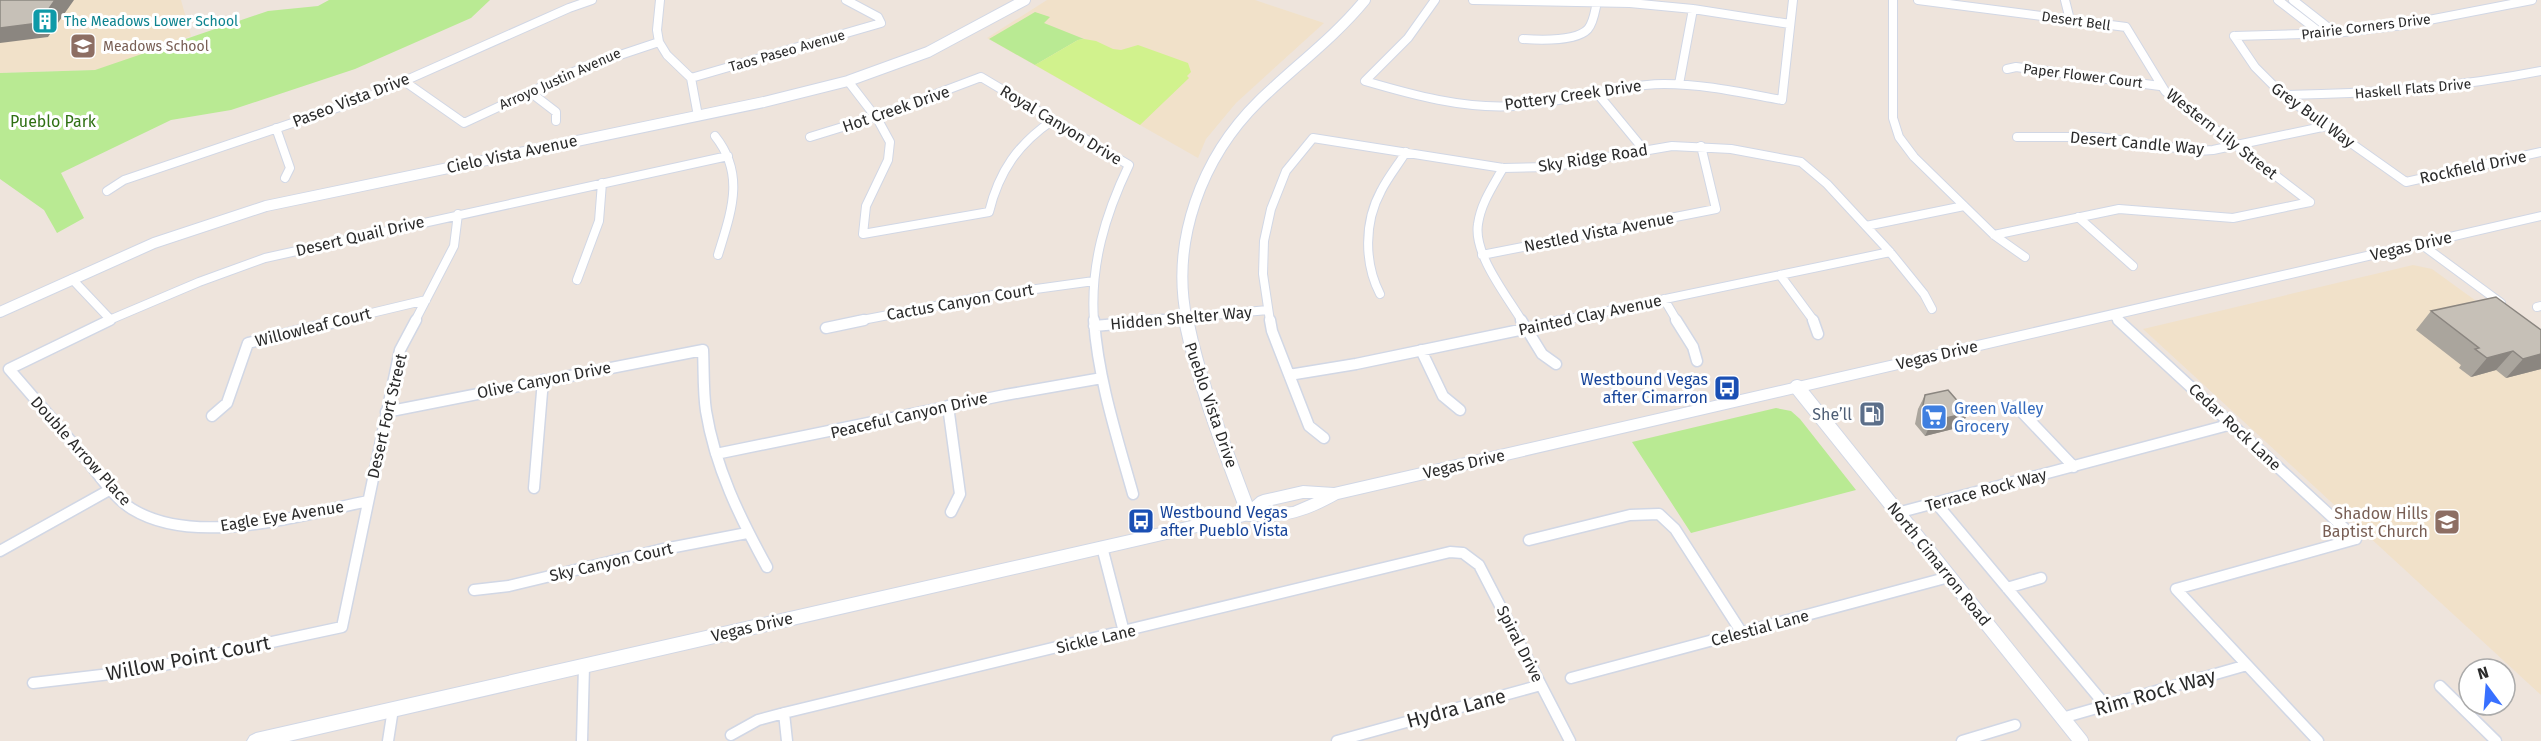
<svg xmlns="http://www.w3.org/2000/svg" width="2541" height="741" font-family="'Fira Sans',sans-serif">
<rect width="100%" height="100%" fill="#eee4dc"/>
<path fill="#f1e1c9" d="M0,0H181L191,36L139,57L95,70L0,73Z
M1047,0H1255L1324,23L1236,103L1206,139L1198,158L987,38Z
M2413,265L2432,269L2541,348V695L2143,329Z"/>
<path fill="#b9ea93" d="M329,0H490L471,18L355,69L231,110L171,120L61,173L84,218L57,233L44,210L0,179V73L95,70L268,11L318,6Z
M1035,12L1050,17L1044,23L1084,39L1078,40L1035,65L989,39Z
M1776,408L1791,411L1800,419L1856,490L1691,533L1632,442Z"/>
<path fill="#d1f28d" d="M1084,39L1096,41L1113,49L1121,50L1138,45L1188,63L1191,72L1187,76L1189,78L1140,125L1035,65L1078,40Z"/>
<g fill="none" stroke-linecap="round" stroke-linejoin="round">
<defs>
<path id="minor-far1" d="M660,0L657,30L659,42L667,55L691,78L698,116
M1435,0L1408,38L1365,81C1413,95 1463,109 1514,106C1565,103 1613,85 1664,84C1704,84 1743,93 1782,100L1793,0
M1473,0L1630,3L1693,9L1790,24
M1893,0V118L1899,137L1914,157L1994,235L2025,257
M1918,0L2126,27L2165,91L2310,202
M2065,0L2070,20
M2278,0L2322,34
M2293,0L2335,33
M2234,36L2255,67L2283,95L2406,182L2541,152
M2234,36L2335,33L2403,25L2532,0
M1523,39C1539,40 1576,42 1588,29C1594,22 1595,10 1597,2
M2007,69L2016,67L2160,86
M691,78L881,23L878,17L846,0
M404,81L464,123L584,67L659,42
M848,81L878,120L890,142L888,160L866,206L863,234L989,212C999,171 1018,144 1053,120
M1679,84L1693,9
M530,92L556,112V121
M1597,93L1644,150
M2283,95C2370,94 2455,88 2541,71
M276,128L290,168L285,178
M715,136C746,175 731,212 718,255
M810,137L875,117L981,77L1129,165C1105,215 1090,265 1094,321
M2017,137H2098L2198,151L2213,150L2327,126
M1503,168C1493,186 1481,203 1478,224C1473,254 1507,296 1522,321
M107,191L124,180L366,98L569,8L592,0
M2078,217L2133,266
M1866,226L1964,206
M1994,235L2119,209L2233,218L2310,202
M2421,244L2501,303
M1482,255L1716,209L1701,146
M1780,275L1814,321
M72,279L109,318
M577,280L599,221L602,183
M1380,294C1364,263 1364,222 1381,191C1388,177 1398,165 1406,152
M1664,299L1677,321
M2537,307L2541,306
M2113,315L2120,321
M107,321L199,282L265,258L728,156
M338,321L426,300
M415,321L454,246L458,214
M857,321L993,295L1094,281
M1146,321L1268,310
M1270,321L1263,274L1264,241L1271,209L1286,171L1313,138L1503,168L1550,167L1672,146L1731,149L1801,162L1827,184L1890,252L1924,294L1932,309
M1560,321L1890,252"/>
<path id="minor" d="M110,320L9,369C35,399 61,429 86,459C100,476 113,497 132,509C196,548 300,515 368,501
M1094,320C1098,379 1117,437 1133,494
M1270,320L1272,331L1309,426L1324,438
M1521,320L1542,354L1556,364
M1676,320L1693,347L1697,361
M1813,320L1818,334
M2118,320L2356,539
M1094,326L1163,320
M826,328L864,320
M1421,350L1443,396L1460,410
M1289,375L1356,364L1567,320
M948,406L960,494L951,512
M2016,406L2074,467
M386,412L703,350C704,370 703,391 706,411C715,467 740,518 767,567
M212,416L227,403L248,343L344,320
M716,454L1005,395L1102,378
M534,488L543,380
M1936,503L2106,706
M1897,513L2232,424
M1529,540L1630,515L1659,514L1675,529L1742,633
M1102,547L1124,632
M0,551L111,489
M2007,588L2041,578
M474,590L509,586L659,550L747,533
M1571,678L1949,577
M33,683L136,671L342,627L400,350L416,320
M2440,686L2496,741
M784,713L787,741
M2062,718L2247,665
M731,735L758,720L784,713L1450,552L1463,553L1479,565L1570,741
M388,741L393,709
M582,741L584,666
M1337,741L1541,685
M1962,741L2015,725
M2318,741L2176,589L2356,539"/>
<path id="tertiary-far1" d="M0,312L154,243L266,206L764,102L848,81L928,52L1025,0
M1187,321C1170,241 1202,157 1259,101C1294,67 1334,38 1365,0"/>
<path id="tertiary" d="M1186,320C1200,387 1225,450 1249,514
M1797,387L2081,741"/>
<path id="secondary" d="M2541,212V220L1338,499C1310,515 1281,525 1249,520L289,741H247L250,736L256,733L1244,509L1258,497L1263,495L1303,486L1334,488ZM1303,498H1314L1293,507L1263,510L1268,506Z"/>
</defs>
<use href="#minor-far1" stroke="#d1d7e5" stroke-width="10"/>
<use href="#minor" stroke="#d1d7e5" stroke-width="13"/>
<use href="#tertiary-far1" stroke="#d1d7e5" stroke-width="12"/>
<use href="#tertiary" stroke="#d1d7e5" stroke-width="16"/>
<use href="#secondary" stroke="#d1d7e5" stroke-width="2"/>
<use href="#minor-far1" stroke="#fff" stroke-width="8"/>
<use href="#minor" stroke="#fff" stroke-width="10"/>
<use href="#tertiary-far1" stroke="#fff" stroke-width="10"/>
<use href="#tertiary" stroke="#fff" stroke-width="14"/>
<use href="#secondary" fill="#fff" fill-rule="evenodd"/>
</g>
<path fill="#aaa59d" d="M2496,297L2541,369L2506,378L2496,370L2471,377L2459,368L2461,365L2416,330L2431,311Z
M1925,395L1961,427L1925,436L1915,424L1918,409Z"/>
<path fill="#8b8680" d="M55,0H74L48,37L0,43V28Z
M2541,350V369L2506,378L2523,359Z
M2513,351L2496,370L2471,377L2487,358Z
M1968,413L1961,427L1925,436L1932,421Z"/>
<path fill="#c6c0b7" stroke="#8b8680" stroke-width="1.5" d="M0,0H55L39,23L0,28Z
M2496,297L2541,330V354L2523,359L2513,351L2487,358L2475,349L2479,348L2431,311Z
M1948,390L1968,413L1932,421L1922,410L1925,395Z"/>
<defs>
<symbol id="building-square" viewBox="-11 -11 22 22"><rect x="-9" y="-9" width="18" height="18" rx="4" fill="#0f9aa8" stroke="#fff"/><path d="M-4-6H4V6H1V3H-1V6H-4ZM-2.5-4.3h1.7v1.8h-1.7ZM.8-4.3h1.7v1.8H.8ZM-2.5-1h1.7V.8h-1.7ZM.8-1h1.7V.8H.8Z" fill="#fff"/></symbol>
<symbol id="school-square" viewBox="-11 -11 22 22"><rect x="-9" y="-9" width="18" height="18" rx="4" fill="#8d6e63" stroke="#fff"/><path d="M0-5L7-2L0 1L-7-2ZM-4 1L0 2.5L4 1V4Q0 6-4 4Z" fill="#fff"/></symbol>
<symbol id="bus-square" viewBox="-11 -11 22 22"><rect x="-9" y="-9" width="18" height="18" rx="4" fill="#1a4fb4" stroke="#fff"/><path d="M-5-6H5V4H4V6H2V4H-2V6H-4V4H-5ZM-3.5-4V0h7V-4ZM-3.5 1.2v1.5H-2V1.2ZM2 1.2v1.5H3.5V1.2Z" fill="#fff"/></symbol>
<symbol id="fuel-square" viewBox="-11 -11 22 22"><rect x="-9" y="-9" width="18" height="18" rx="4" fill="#5c6f8a" stroke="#fff"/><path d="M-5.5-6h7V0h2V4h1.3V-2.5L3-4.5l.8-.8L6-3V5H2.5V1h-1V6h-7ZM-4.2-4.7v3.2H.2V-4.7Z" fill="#fff"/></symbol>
<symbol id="supermarket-square" viewBox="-11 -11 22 22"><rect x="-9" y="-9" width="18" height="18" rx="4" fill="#3f7fe0" stroke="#fff"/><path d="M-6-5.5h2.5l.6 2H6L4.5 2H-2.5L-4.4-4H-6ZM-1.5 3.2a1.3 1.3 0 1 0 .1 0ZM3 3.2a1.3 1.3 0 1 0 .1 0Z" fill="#fff"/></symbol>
</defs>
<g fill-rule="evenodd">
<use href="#building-square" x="30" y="6" width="30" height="30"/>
<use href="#school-square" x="68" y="31" width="30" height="30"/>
<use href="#bus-square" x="1712" y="373" width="30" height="30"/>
<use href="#fuel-square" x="1857" y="399" width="30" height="30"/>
<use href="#supermarket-square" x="1919" y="402" width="30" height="30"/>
<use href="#bus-square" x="1126" y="506" width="30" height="30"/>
<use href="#school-square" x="2432" y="507" width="30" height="30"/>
</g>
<g text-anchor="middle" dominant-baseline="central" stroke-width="6" stroke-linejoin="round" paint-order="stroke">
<g font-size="14" fill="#0d838f" stroke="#fff" text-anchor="start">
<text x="64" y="21">The Meadows Lower School</text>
</g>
<g font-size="14" fill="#2b2b2b" stroke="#fff">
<text transform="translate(2076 21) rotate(8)">Desert Bell</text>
<text transform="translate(2366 27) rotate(-7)">Prairie Corners Drive</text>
<text transform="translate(787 51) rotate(-16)">Taos Paseo Avenue</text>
<text transform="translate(2083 76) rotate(7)">Paper Flower Court</text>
<text transform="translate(560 79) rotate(-24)">Arroyo Justin Avenue</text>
<text transform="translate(2413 89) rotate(-5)">Haskell Flats Drive</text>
</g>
<g font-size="14" fill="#785e54" stroke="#fff" text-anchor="start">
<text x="103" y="46">Meadows School</text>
</g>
<g font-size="16" fill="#2b2b2b" stroke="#fff">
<text transform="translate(1573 95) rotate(-8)">Pottery Creek Drive</text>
<text transform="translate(351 100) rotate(-21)">Paseo Vista Drive</text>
<text transform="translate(896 109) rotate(-19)">Hot Creek Drive</text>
<text transform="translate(2313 115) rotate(36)">Grey Bull Way</text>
<text transform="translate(1061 125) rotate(31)">Royal Canyon Drive</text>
<text transform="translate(2222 134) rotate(38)">Western Lily Street</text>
<text transform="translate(2137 143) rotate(5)">Desert Candle Way</text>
<text transform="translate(512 154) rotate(-12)">Cielo Vista Avenue</text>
<text transform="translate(1593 158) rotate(-9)">Sky Ridge Road</text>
<text transform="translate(2473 167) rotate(-12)">Rockfield Drive</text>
<text transform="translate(1599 232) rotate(-11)">Nestled Vista Avenue</text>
<text transform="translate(360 236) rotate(-13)">Desert Quail Drive</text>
<text transform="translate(2411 246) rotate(-13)">Vegas Drive</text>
<text transform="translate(960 302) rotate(-10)">Cactus Canyon Court</text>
<text transform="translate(1590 315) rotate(-12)">Painted Clay Avenue</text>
<text transform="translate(1181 318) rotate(-5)">Hidden Shelter Way</text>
<text transform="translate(313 327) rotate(-14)">Willowleaf Court</text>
<text transform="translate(1937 355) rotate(-13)">Vegas Drive</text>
<text transform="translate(544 380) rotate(-11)">Olive Canyon Drive</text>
<text transform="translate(1211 405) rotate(71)">Pueblo Vista Drive</text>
<text transform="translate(909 415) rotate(-13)">Peaceful Canyon Drive</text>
<text transform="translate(387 416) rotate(-77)">Desert Fort Street</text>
<text transform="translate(2235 427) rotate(43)">Cedar Rock Lane</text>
<text transform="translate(81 451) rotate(48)">Double Arrow Place</text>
<text transform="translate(1464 464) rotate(-13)">Vegas Drive</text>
<text transform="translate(1986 490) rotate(-15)">Terrace Rock Way</text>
<text transform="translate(282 516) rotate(-9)">Eagle Eye Avenue</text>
<text transform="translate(611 562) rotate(-13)">Sky Canyon Court</text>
<text transform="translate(1939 564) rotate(51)">North Cimarron Road</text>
<text transform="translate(752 627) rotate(-13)">Vegas Drive</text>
<text transform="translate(1760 628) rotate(-15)">Celestial Lane</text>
<text transform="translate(1096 639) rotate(-13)">Sickle Lane</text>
<text transform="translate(1520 644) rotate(63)">Spiral Drive</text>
</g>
<g font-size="16" fill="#2f7013" stroke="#fff">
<text x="53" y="121">Pueblo Park</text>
</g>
<g font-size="16" fill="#164399" stroke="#fff" text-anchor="end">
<text x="1708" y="379">Westbound Vegas<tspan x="1708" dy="18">after Cimarron</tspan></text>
<text x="1160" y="512" text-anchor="start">Westbound Vegas<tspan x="1160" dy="18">after Pueblo Vista</tspan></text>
</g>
<g font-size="16" fill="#366cbe" stroke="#fff" text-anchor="start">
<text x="1954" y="408">Green Valley<tspan x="1954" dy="18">Grocery</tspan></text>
</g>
<g font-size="16" fill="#4e5e75" stroke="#fff" text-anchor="end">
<text x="1852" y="414">She’ll</text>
</g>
<g font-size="16" fill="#785e54" stroke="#fff" text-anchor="end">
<text x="2428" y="513">Shadow Hills<tspan x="2428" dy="18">Baptist Church</tspan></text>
</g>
<g font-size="20" fill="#2b2b2b" stroke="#fff">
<text transform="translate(188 658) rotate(-11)">Willow Point Court</text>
<text transform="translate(2155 692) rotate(-16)">Rim Rock Way</text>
<text transform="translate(1456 708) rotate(-15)">Hydra Lane</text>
</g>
</g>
<g transform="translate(2487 687) rotate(344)"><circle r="28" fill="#ffffff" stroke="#aaaaaa" stroke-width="1.5"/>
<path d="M0-4.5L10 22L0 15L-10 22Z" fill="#3870ff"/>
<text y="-9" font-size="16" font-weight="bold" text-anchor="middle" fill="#2b2b2b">N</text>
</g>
</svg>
